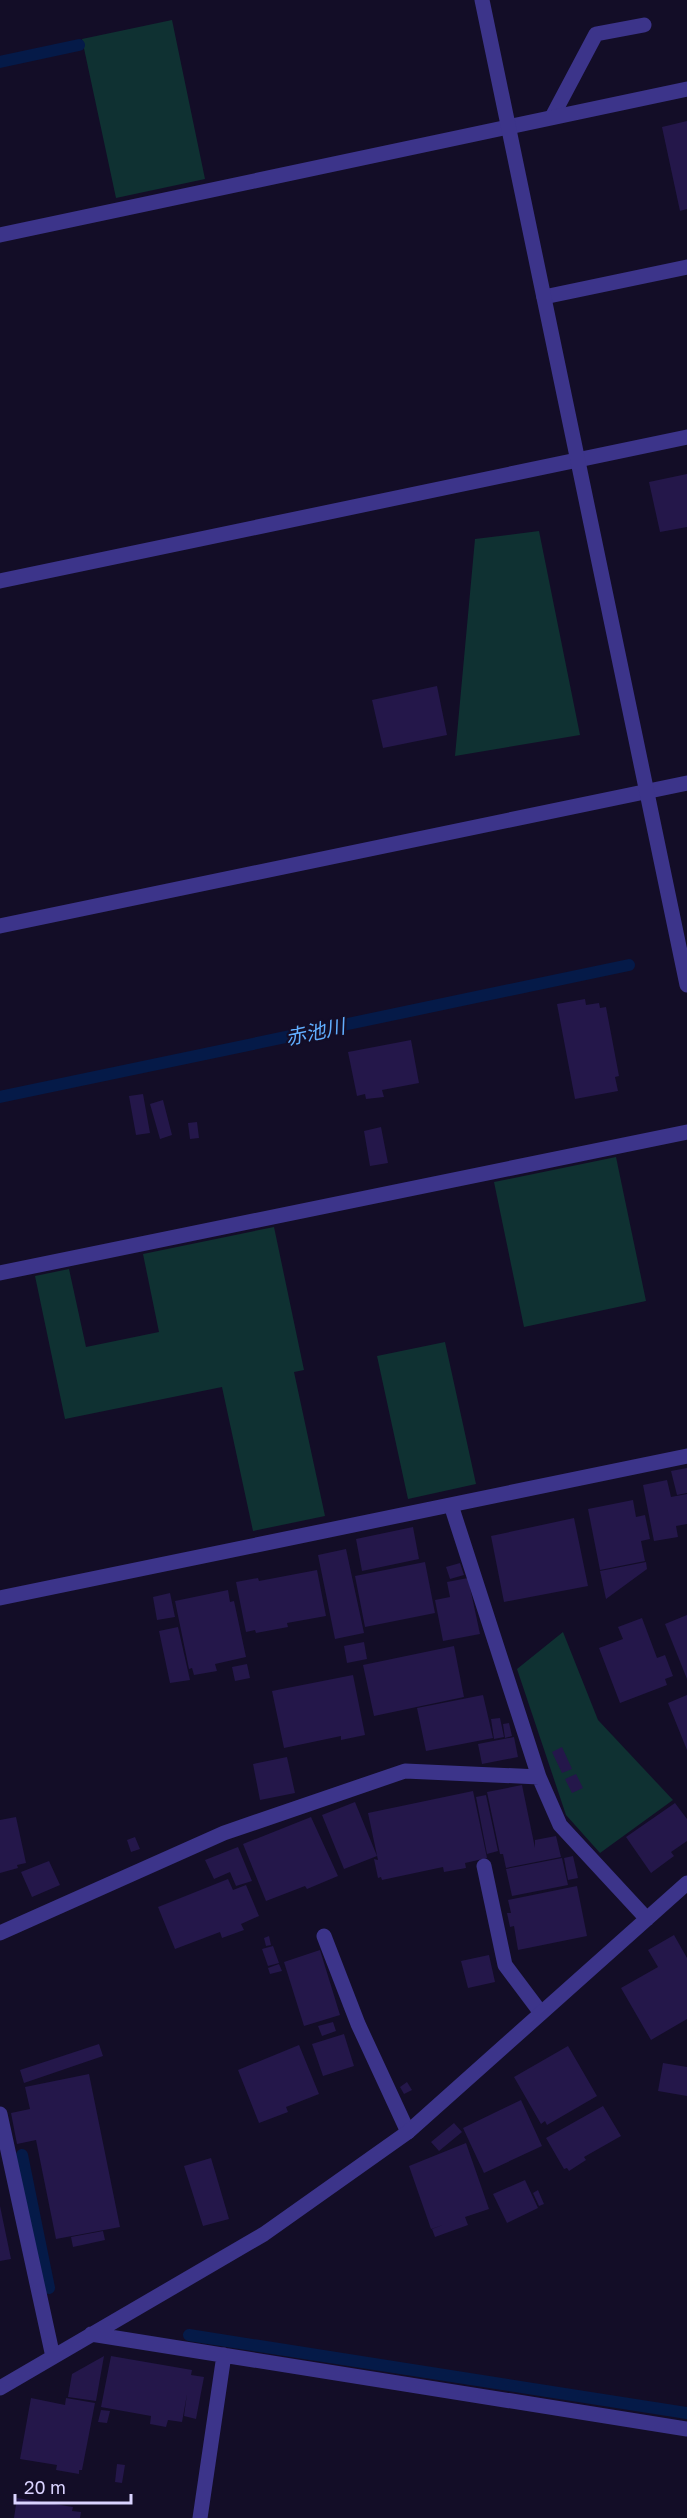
<svg xmlns="http://www.w3.org/2000/svg" width="687" height="2518" font-family="'Golos Text','Noto Sans JP',sans-serif">
<rect width="100%" height="100%" fill="#130d27"/>
<path fill="#0f3132" d="M172,20L205,179L116,198L82,39Z
M539,531L580,735L455,756L475,539Z
M616,1157L646,1301L524,1327L494,1182Z
M274,1227L304,1370L294,1372L325,1516L253,1531L222,1387L65,1419L35,1276L69,1269L86,1347L159,1332L143,1254Z
M445,1342L476,1484L408,1499L377,1356Z
M563,1632L598,1720L673,1800L600,1853L566,1815L517,1669Z"/>
<g fill="none" stroke-linecap="round" stroke-linejoin="round">
<path stroke="#051a48" stroke-width="12" d="M0,62L79,45
M0,1097L629,965
M22,2155L49,2288
M189,2335L687,2413"/>
</g>
<path fill="#24174a" d="M687,121V209L680,211L662,127Z
M687,474V527L660,532L649,482Z
M437,686L447,735L383,748L372,700Z
M585,999L586,1005L599,1003L600,1008L606,1007L619,1076L615,1077L618,1091L575,1099L557,1004Z
M411,1040L419,1083L382,1090L384,1097L366,1099L365,1094L357,1096L348,1052Z
M143,1094L150,1133L136,1135L129,1096Z
M163,1100L172,1135L160,1139L150,1104Z
M197,1122L199,1138L190,1139L188,1123Z
M381,1127L388,1163L370,1166L364,1131Z
M687,1468V1493L677,1495L671,1471Z
M667,1480L671,1497L687,1494V1524L676,1526L678,1537L654,1541L643,1485Z
M633,1500L636,1517L645,1515L650,1539L641,1541L645,1561L600,1570L588,1509Z
M574,1518L588,1586L504,1602L491,1536Z
M413,1527L419,1559L362,1571L356,1539Z
M346,1549L364,1633L335,1639L318,1555Z
M425,1562L435,1613L365,1627L355,1576Z
M646,1562L647,1569L606,1599L600,1571Z
M460,1563L464,1575L450,1579L446,1567Z
M317,1570L326,1616L287,1623L288,1627L256,1633L255,1630L246,1632L236,1582L258,1578L259,1581Z
M468,1578L480,1634L443,1641L435,1600L450,1597L447,1582Z
M228,1590L230,1602L234,1601L246,1657L215,1664L217,1671L194,1675L192,1668L189,1669L175,1601Z
M170,1593L175,1617L157,1620L153,1597Z
M687,1615V1679L665,1624Z
M642,1618L657,1658L665,1655L673,1676L665,1679L667,1685L620,1703L599,1648L623,1639L618,1627Z
M178,1627L190,1680L170,1683L159,1631Z
M364,1642L367,1659L347,1663L344,1646Z
M454,1646L464,1697L374,1716L363,1665Z
M247,1664L250,1678L235,1681L232,1667Z
M353,1675L365,1735L341,1740V1736L284,1748L272,1691Z
M483,1695L493,1738L426,1751L417,1708Z
M687,1695V1750L668,1703Z
M500,1718L504,1737L494,1739L491,1719Z
M509,1723L512,1736L505,1738L503,1724Z
M514,1737L518,1757L482,1764L478,1744Z
M562,1747L572,1769L562,1773L552,1752Z
M287,1757L295,1793L260,1800L253,1764Z
M576,1774L583,1788L572,1793L565,1779Z
M522,1785L535,1848V1840L556,1836L561,1857L506,1868L503,1854H500L487,1792Z
M473,1791L487,1858L465,1863L466,1868L444,1872L443,1867L382,1880L381,1877L378,1878L374,1859L378,1860L368,1813Z
M486,1795L498,1851L487,1854L476,1797Z
M355,1802L377,1856L344,1869L322,1815Z
M675,1803L687,1819V1841L671,1852L674,1856L651,1873L626,1837Z
M16,1817L26,1863L17,1865L18,1868L0,1873V1820Z
M311,1817L338,1876L307,1889L305,1886L266,1901L243,1844Z
M135,1837L140,1849L131,1852L127,1840Z
M238,1847L252,1881L236,1886L230,1872L214,1879L205,1860Z
M573,1856L578,1878L568,1880L564,1858Z
M562,1858L568,1885L512,1896L506,1869Z
M49,1861L60,1885L32,1897L21,1872Z
M228,1879L233,1890L246,1885L259,1916L241,1924L244,1930L222,1938L220,1932L175,1949L158,1907Z
M577,1886L587,1936L518,1950L514,1926L510,1927L507,1913H511L508,1900Z
M674,1935L687,1958V2019L651,2040L621,1988L658,1967L648,1950Z
M269,1936L271,1945L266,1946L264,1938Z
M273,1946L279,1963L268,1966L262,1949Z
M320,1950L340,2015L304,2026L284,1962Z
M489,1955L495,1982L468,1988L461,1961Z
M279,1964L282,1971L270,1974L268,1968Z
M333,2022L336,2031L322,2036L318,2026Z
M344,2034L354,2066L323,2076L312,2044Z
M99,2044L103,2056L24,2083L20,2070Z
M299,2045L319,2094L286,2107L288,2112L259,2123L238,2070Z
M568,2046L597,2096L547,2125L545,2121L541,2124L514,2077Z
M663,2063L687,2067V2096L658,2091Z
M89,2074L120,2227L56,2239L36,2140L17,2144L11,2113L30,2109L25,2087Z
M407,2082L412,2090L404,2094L400,2087Z
M521,2100L542,2146L484,2173L463,2128Z
M603,2106L621,2136L584,2157L586,2160L569,2171L567,2168L564,2169L546,2138Z
M454,2123L462,2132L439,2151L431,2142Z
M466,2143L489,2209L465,2217L468,2225L435,2237L432,2229L443,2225L431,2229L409,2166Z
M211,2158L229,2219L203,2226L184,2166Z
M525,2180L538,2208L507,2223L493,2194Z
M538,2190L544,2204L539,2206L533,2193Z
M0,2206L11,2259L0,2261Z
M103,2231L105,2240L73,2247L71,2237Z
M104,2356L96,2401L68,2397L72,2374Z
M111,2356L192,2370L191,2375L204,2377L196,2419L184,2416L187,2394L182,2422L168,2420L166,2427L150,2424L151,2416L101,2407Z
M31,2398L65,2405L66,2398L95,2403L82,2470H79V2474L56,2470L57,2465L20,2459Z
M101,2410L110,2411L107,2423L98,2422Z
M117,2464L125,2465L122,2483L115,2482Z
M17,2498L73,2507L72,2511L81,2512L80,2518H14Z"/>
<g fill="none" stroke-linecap="round" stroke-linejoin="round">
<path stroke="#3c348a" stroke-width="15" d="M552,117L596,34L644,25
M544,297L687,267
M484,1866L505,1965L541,2013
M324,1936L358,2024L408,2132"/>
<path stroke="#3c348a" stroke-width="15" d="M0,235L687,89
M0,581L687,437
M0,926L687,783
M0,1273L687,1132
M451,1505L539,1777L560,1825L647,1919
M0,1598L687,1456
M0,1933L224,1833L405,1771L539,1777
M0,2114L53,2357
M91,2334L687,2429
M0,2388L264,2234L408,2132L687,1883
M200,2518L224,2355"/>
<path stroke="#3c348a" stroke-width="15" d="M482,0L687,985"/>
</g>
<g text-anchor="middle" dominant-baseline="central" stroke-width="4.5" stroke-linejoin="round" paint-order="stroke">
<g font-size="20" font-style="italic" fill="#61aeff" stroke="#130d27">
<text transform="translate(315 1031) rotate(-12)">赤池川</text>
</g>
</g>
<path d="M15 2494v9h116v-9" fill="none" stroke="#dad3ff" stroke-width="3"/>
<text x="24" y="2494" font-size="18" fill="#dad3ff" stroke="#130d27" stroke-width="4.5" paint-order="stroke">20 m</text>
</svg>
